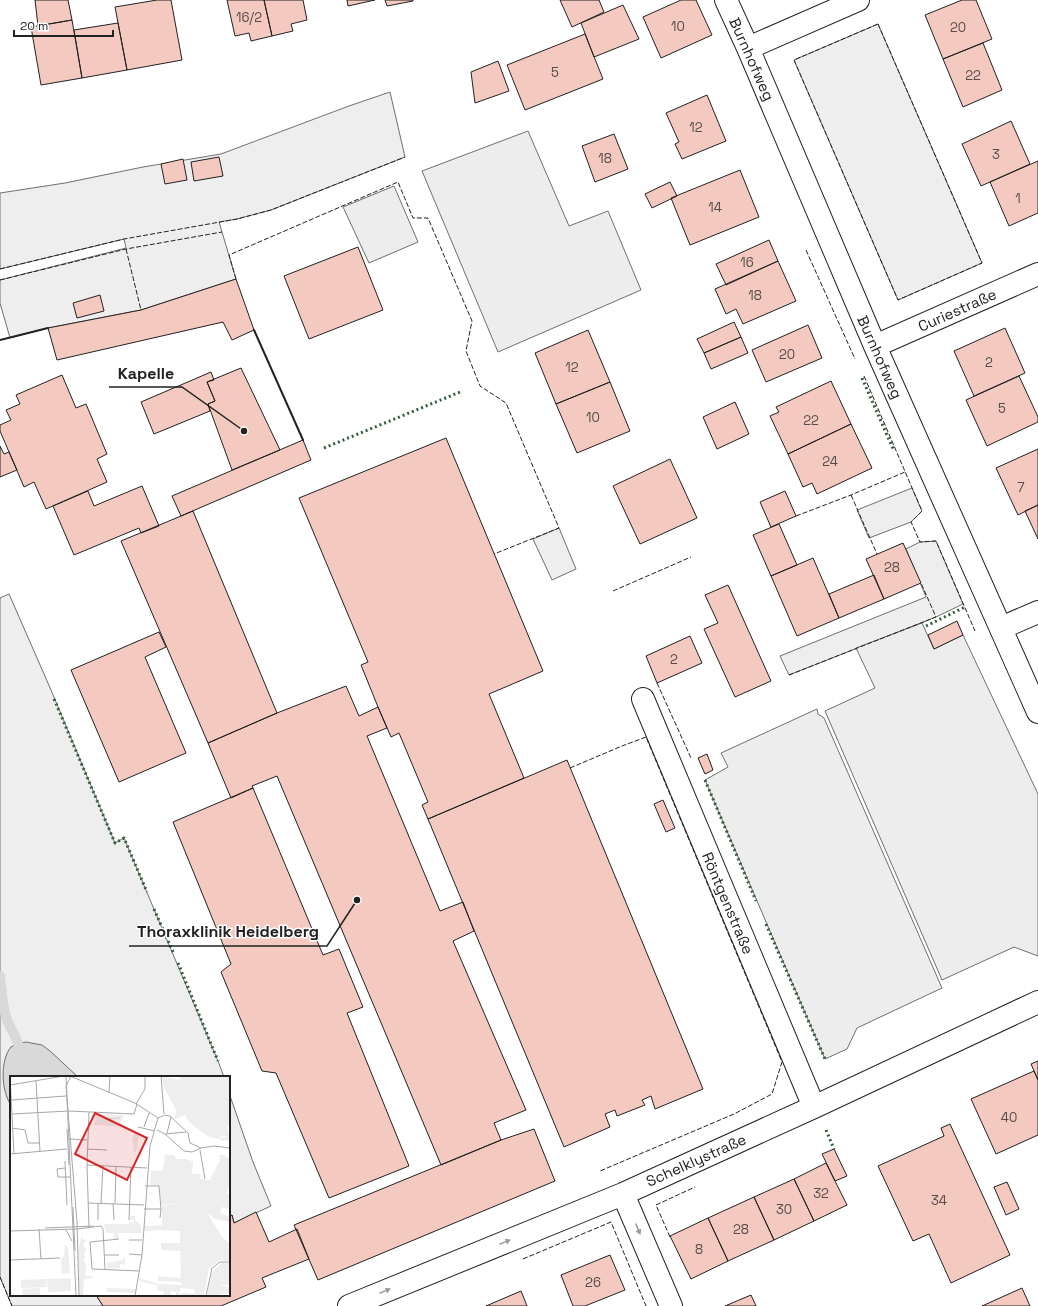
<svg xmlns="http://www.w3.org/2000/svg" width="1038" height="1306" font-family="'Space Grotesk',sans-serif">
<rect width="100%" height="100%" fill="#fff"/>
<path fill="#eee" stroke="#6f6f6f" d="M878,24L982,263L898,300L794,60Z
M390,92L405,157L271,210L237,219L219,222L236,279L141,310L48,328L10,338L0,303V280L126,248L124,239L0,269V193L65,183L143,167L221,154L349,106Z
M912,488L922,511L911,522L869,538L857,510Z
M559,528L576,569L552,580L533,539Z
M936,541L963,604L936,617L789,675L780,656L926,597L906,549L920,542Z
M9,594L51,690L115,843L124,838L218,1061L224,1077H11V1295H96L103,1306H12L0,1277V598Z
M229,1093L253,1162L271,1206L234,1223L232,1215L229,1217Z"/>
<path fill="#ededed" stroke="#6f6f6f" d="M528,131L569,226L608,211L641,290L498,352L422,171Z
M394,186L418,242L369,263L343,207Z
M922,623L934,649L963,635L1038,794V956L1014,947L942,980L825,711L875,688L856,648Z
M817,709L818,714L824,718L942,988L857,1028L847,1049L825,1059L705,780L728,767L721,753Z"/>
<path fill="#d9d9d9" stroke="#6f6f6f" d="M26,1042L42,1045L50,1051L78,1077H11V1105C1,1091 0,1060 11,1047C16,1044 21,1043 26,1042Z"/>
<g fill="none" stroke-linecap="round" stroke-linejoin="round">
<path stroke="#d9d9d9" stroke-width="10" d="M0,976C2,991 2,1006 7,1020C10,1029 16,1035 18,1044"/>
</g>
<path fill="#f3c9c0" stroke="#222" d="M35,0H68L72,20L38,26Z
M157,0H171L182,60L127,70L115,7Z
M227,0H264L272,36L251,41L249,33L235,36Z
M264,0H303L307,20L291,24L293,31L272,36Z
M347,0H375L348,6Z
M385,0H413V1L387,6Z
M560,0H599L604,12L572,27Z
M681,0H696L712,35L661,58L643,17Z
M962,0H976L992,39L943,59L925,15Z
M623,5L639,39L594,57L581,23Z
M72,20L82,78L41,85L31,27Z
M118,23L127,70L82,78L74,30Z
M585,34L603,79L525,110L507,65Z
M983,43L1002,90L963,107L943,59Z
M498,61L509,91L475,103L471,72Z
M707,95L726,141L682,159L675,144L679,142L666,113Z
M1011,121L1030,164L981,186L962,144Z
M614,134L628,169L595,182L582,146Z
M219,157L223,176L194,181L191,162Z
M183,159L187,180L165,184L161,164Z
M1038,161V213L1009,226L990,182Z
M740,170L759,217L690,245L671,198Z
M670,182L677,196L652,208L645,194Z
M769,240L778,261L726,285L716,264Z
M358,247L383,310L309,339L284,276Z
M778,261L796,301L743,324L736,309L726,314L715,289Z
M236,279L254,330L232,340L223,322L57,360L48,328L141,310Z
M100,295L104,311L77,318L73,303Z
M734,322L741,337L704,353L697,339Z
M808,325L822,358L766,382L752,350Z
M1005,328L1025,373L974,396L954,351Z
M588,330L610,382L556,404L535,353Z
M741,337L748,353L711,369L704,353Z
M241,368L280,450L232,470L208,404L215,401L207,382Z
M211,372L214,380L207,382L215,401L208,404L210,411L154,434L141,402Z
M62,375L76,408L86,404L107,454L97,459L107,482L46,509L34,482L24,487L0,431V425L11,420L6,410L20,404L16,395Z
M1019,376L1038,417V422L987,446L966,400Z
M831,381L851,424L788,454L770,416L779,412L776,407Z
M610,382L630,431L577,453L556,404Z
M735,402L749,434L717,449L703,417Z
M851,424L872,468L817,494L812,483L803,487L788,454Z
M446,438L543,671L489,694L524,778L428,819L422,805L428,802L399,733L391,737L378,707L361,665L368,662L299,498Z
M303,440L311,460L181,516L172,496Z
M0,446L4,454L9,452L17,470L0,477Z
M1038,449V505L1018,515L996,468Z
M670,459L697,518L640,544L613,486Z
M142,486L159,526L141,533L139,528L74,555L53,506L88,491L94,506Z
M785,491L796,516L771,527L760,502Z
M1038,505V539L1025,511Z
M193,511L277,713L208,743L121,541Z
M779,524L797,565L771,576L753,535Z
M903,543L921,583L884,599L866,559Z
M813,558L839,618L797,636L771,576Z
M874,575L884,599L839,618L829,594Z
M728,585L771,681L735,697L704,629L718,623L705,595Z
M957,621L963,635L934,649L928,635Z
M159,632L166,647L145,657L186,753L119,782L71,670Z
M690,636L702,663L657,683L646,656Z
M346,686L359,716L378,707L387,728L367,736L440,911L463,902L474,931L453,941L526,1110L494,1123L501,1140L441,1165L277,776L252,786L253,788L231,798L208,743L277,713Z
M707,754L713,770L705,774L698,758Z
M567,760L703,1089L655,1109L651,1096L642,1100L645,1105L617,1116L615,1110L605,1114L610,1127L564,1147L428,819Z
M253,788L323,955L339,949L363,1007L347,1013L409,1166L329,1198L276,1073L262,1071L221,972L231,964L173,822Z
M663,800L675,828L666,832L654,804Z
M1038,1061V1080L1031,1064Z
M1034,1071L1038,1080V1135L996,1154L971,1099Z
M950,1124L1010,1255L951,1283L929,1234L913,1241L878,1166L944,1136L941,1128Z
M534,1129L555,1181L318,1280L294,1225L501,1140Z
M834,1149L847,1176L835,1181L822,1154Z
M826,1163L847,1205L814,1221L794,1179Z
M794,1179L814,1221L774,1240L754,1197Z
M1007,1182L1019,1209L1006,1215L994,1187Z
M754,1197L774,1240L728,1261L708,1218Z
M256,1212L269,1242L297,1229L309,1259L262,1278L266,1287L221,1306H103L96,1295H229V1217L232,1215L234,1223Z
M708,1218L728,1261L691,1279L670,1236Z
M610,1255L625,1290L585,1306H573L561,1275Z
M1022,1288L1030,1306H982Z
M521,1291L527,1306H486Z
M751,1295L756,1306H725Z"/>
<g fill="none" stroke-linecap="round" stroke-linejoin="round">
<defs>
<path id="minor" d="M726,0L748,48L875,346L1038,712
M748,48L858,0
M875,346L1038,274
M1001,628L1038,612
M643,699L814,1107
M623,1194L671,1306
M349,1306L623,1194L814,1107L1038,1002"/>
</defs>
<use href="#minor" stroke="#222" stroke-width="24"/>
<use href="#minor" stroke="#fff" stroke-width="22"/>
<path stroke="#2f5e38" stroke-width="3" stroke-dasharray="2 3" stroke-linecap="butt" d="M862,378L894,451
M324,448L460,392
M926,626L965,607
M54,699L115,843L124,838L147,892
M705,780L756,901
M154,909L173,952
M766,924L825,1059
M178,963L218,1061
M826,1130L834,1149"/>
<path stroke="#222" stroke-width="1" stroke-dasharray="5 2" stroke-linecap="butt" d="M878,24L982,263L898,300L794,60Z
M126,249L141,310
M806,250L855,359
M0,269L124,239L237,219L271,210L405,157
M236,279L229,255L398,182L413,218H428L472,321L466,351L480,386L506,403L559,528L494,554
M0,280L126,249L222,232
M864,376L922,511L911,522L920,542L936,541L975,631
M851,495L877,554
M796,516L851,495L905,472
M613,591L691,557
M789,675L936,617L921,583
M657,683L691,758
M570,768L622,746L646,737L782,1062L772,1094L734,1114L600,1171
M670,1237L656,1205L695,1187
M523,1259L611,1222L646,1306
M0,1277L12,1306"/>
<path stroke="#222" stroke-width="2" d="M254,330L303,440
M0,340L48,328"/>
</g>
<defs><path id="oneway-solid" d="M-6-.8H1V-3.2L6.5 0L1 3.2V.8H-6Z"/></defs>
<g fill="#9c9c9c">
<use href="#oneway-solid" transform="translate(638 1229) rotate(67)"/>
<use href="#oneway-solid" transform="translate(505 1242) rotate(-22)"/>
<use href="#oneway-solid" transform="translate(385 1291) rotate(-22)"/>
</g>
<g text-anchor="middle" dominant-baseline="central" stroke-width="3" stroke-linejoin="round" paint-order="stroke">
<g font-size="13" fill="#564c4a">
<text x="249" y="17">16/2</text>
<text x="678" y="26">10</text>
<text x="958" y="27">20</text>
<text x="555" y="72">5</text>
<text x="973" y="75">22</text>
<text x="696" y="127">12</text>
<text x="996" y="154">3</text>
<text x="605" y="158">18</text>
<text x="1018" y="198">1</text>
<text x="715" y="207">14</text>
<text x="747" y="262">16</text>
<text x="755" y="295">18</text>
<text x="787" y="354">20</text>
<text x="989" y="362">2</text>
<text x="572" y="367">12</text>
<text x="1002" y="408">5</text>
<text x="593" y="417">10</text>
<text x="811" y="420">22</text>
<text x="830" y="461">24</text>
<text x="1021" y="487">7</text>
<text x="892" y="567">28</text>
<text x="674" y="659">2</text>
<text x="1009" y="1117">40</text>
<text x="821" y="1193">32</text>
<text x="939" y="1200">34</text>
<text x="784" y="1209">30</text>
<text x="741" y="1229">28</text>
<text x="699" y="1249">8</text>
<text x="593" y="1282">26</text>
</g>
<g font-size="15" fill="#222" stroke="#fff">
<text transform="translate(752 59) rotate(66)">Burnhofweg</text>
<text transform="translate(957 310) rotate(-24)">Curiestraße</text>
<text transform="translate(880 357) rotate(66)">Burnhofweg</text>
<text transform="translate(728 903) rotate(67)">Röntgenstraße</text>
<text transform="translate(696 1160) rotate(-24)">Schelklystraße</text>
</g>
</g>
<g transform="translate(10 1076)">
<rect width="220" height="220" fill="#fff"/>
<path d="M152,0L169,4L170,0H220V50L217,51L220,64L210,65V62L216,61L214,59L208,63L197,60L179,46L175,39L165,43L166,34L153,9ZM82,37L114,39L111,47L113,51L84,49L86,41H80ZM124,56L130,57L126,76L123,75L124,67L122,66ZM155,79H164L166,83H177L183,86L182,98H190L191,103L197,104H200L210,84L209,79H214L220,83V108L216,117L220,119V134L212,131L210,137L220,141V146L205,143L200,138L199,140L212,161L220,168V185L210,184L199,192L194,220H171V217L185,218L184,213L171,212L170,155L151,154V149V154L134,155V150L152,149V130L170,127L151,129L149,110L140,109L141,95L153,94ZM120,140H125V144L131,149V157H108V163L104,164V157H96L94,148H119L120,145L123,148L124,144H120ZM72,156V163L77,164L73,168L76,174L74,179L76,181L74,182L76,192L75,200H82L83,202L74,203L73,220H69L68,177ZM151,167H171L170,175L151,174ZM55,168L58,172L60,197L52,198L51,183L54,180ZM115,180V189L110,188V192L97,193V187L113,184ZM211,187H220L219,209H209L219,211V217L197,220L201,198ZM148,200L171,202V206L148,205ZM61,202V215L38,216L37,203ZM129,202L148,208L171,209L170,216H168L170,220H166V216L161,215V220H153L154,215H147V209L129,205ZM36,203L37,211L11,212V204ZM30,212V220H13L12,213ZM97,212L126,213L125,217L97,216Z" fill="#eee"/>
<path fill="none" stroke="#d9d9d9" stroke-width="2" d="M95,43L110,42"/>
<path fill="none" stroke="#a7a7a7" stroke-width="1" d="M0,0L4,78M56,0L66,220M60,0L125,27L148,42M61,0L56,10L67,146L69,220M151,0L154,38M26,5L30,76M0,9L54,0M99,16L100,0M1,24L56,20M126,28L135,13V0M2,38L59,35L124,38L127,28M148,42L155,39L160,40L178,57L180,67L191,72M128,51L145,55M134,51L139,37M2,52L15,54L18,67H29M57,53L59,89M147,54L155,58L174,75L182,76L191,72M157,57L161,41M155,58L176,56M59,63L77,64M191,72L204,70L220,72M77,73L97,74M190,74L195,103M0,78L57,73M55,85L57,129M77,89L137,92M55,92L47,93L48,101H60M135,110H149L151,133M78,127L134,129M88,127V144M91,127L93,90M103,127L104,144M105,127L106,91M63,131L65,175M134,133H151L150,142M119,144L121,91M91,150L93,153L95,193M35,152L84,150M79,152L77,89L79,36M29,153L31,183M56,154L62,165M0,155L67,153L91,150M109,163L80,166L82,193L130,195M119,164H132M119,178L132,179M95,179H109M0,184L50,182M125,220L132,179L140,70L148,42M196,220L202,192L210,186H220"/>
<path fill="#d62828" fill-opacity="0.15" stroke="#d62828" stroke-width="2" d="M85,37L137,62L117,104L65,78Z"/>
<rect width="220" height="220" fill="none" stroke="#222" stroke-width="2"/>
</g>
<path fill="none" stroke="#222" stroke-width="1.5" d="M244 431L182 387H109M357 900L327 946H129"/>
<g fill="#222" stroke="#fff" stroke-width="1.5">
<circle cx="244" cy="431" r="4"/>
<circle cx="357" cy="900" r="4"/>
</g>
<g font-size="16" text-anchor="middle" font-weight="bold" fill="#222" stroke="#fff" stroke-width="3" stroke-linejoin="round" paint-order="stroke">
<text x="146" y="379">Kapelle</text>
<text x="228" y="937">Thoraxklinik Heidelberg</text>
</g>
<path d="M14 30v6h99v-6" fill="none" stroke="#222222" stroke-width="2"/>
<text x="20" y="30" font-size="12" fill="#222222" stroke="#ffffff" stroke-width="3" paint-order="stroke">20 m</text>
</svg>
